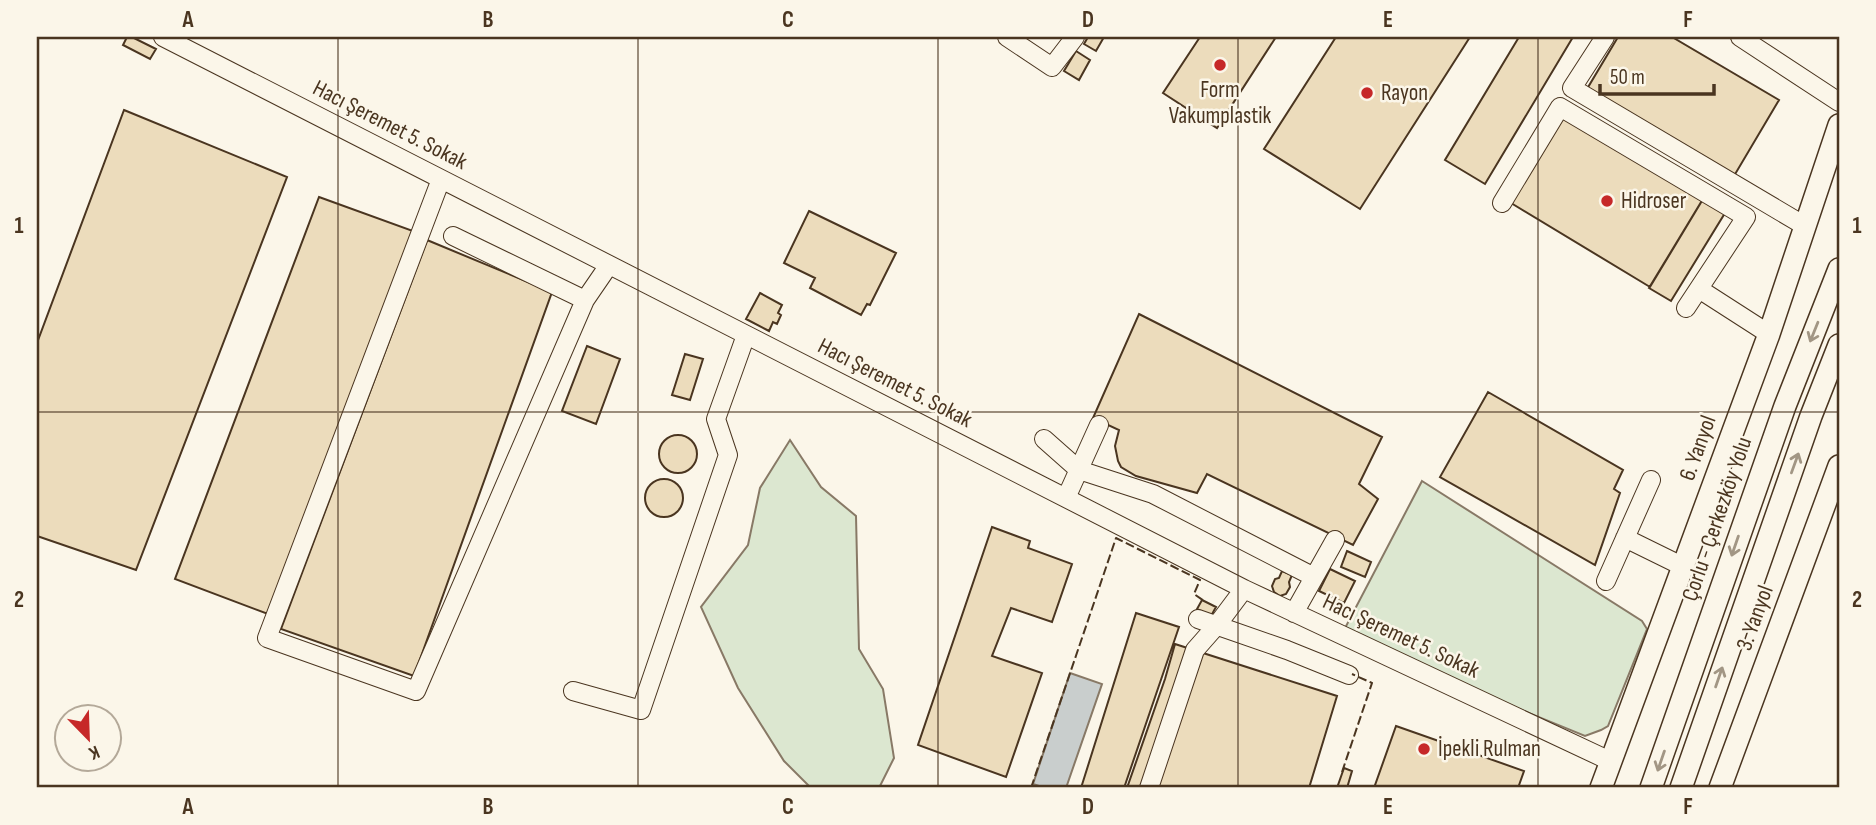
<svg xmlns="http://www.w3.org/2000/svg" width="1876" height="825" font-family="'Sofia Sans Condensed',sans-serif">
<rect width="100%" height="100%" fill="#fbf6e9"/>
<path fill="#dce7d0" stroke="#887966" stroke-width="2" d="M790,440L821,487L856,516L859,649L883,689L894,758L879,788H811L784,761L738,688L701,607L748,545L760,488Z
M1422,481L1642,621L1647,629L1608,726L1601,730L1585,736L1480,693L1344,630Z"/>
<path fill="#c9cecd" stroke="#887966" stroke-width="2" d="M1070,673L1102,684L1066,788H1045L1033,784Z"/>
<path fill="#ecdcbc" stroke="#4a3520" stroke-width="2" d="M127,37H132L156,49L150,59L123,45Z
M1088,37H1104L1096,51L1084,44Z
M1200,37H1276L1217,128L1163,93Z
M1336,37H1470L1360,209L1264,149Z
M1519,37H1573L1485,184L1445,160Z
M1618,37H1672L1779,100L1734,176L1587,89Z
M1076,51L1090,60L1079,80L1064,71Z
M124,110L287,177L136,570L37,536V343Z
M1565,115L1703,199L1650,287L1511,203Z
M319,197L413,231L268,614L175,579Z
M1703,199L1725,213L1671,301L1649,288Z
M809,211L896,253L870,305L867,304L861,315L810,288L815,278L784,263Z
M427,240L552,292L414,676L281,629Z
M760,293L782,305L778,313L781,315L777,324L773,322L769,331L746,319Z
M1139,314L1382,437L1359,484L1378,499L1353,545L1207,474L1197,493L1136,476L1121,467L1118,461L1115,446L1119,430L1093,418Z
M587,346L620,359L596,424L562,411Z
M685,354L703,359L690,400L672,395Z
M1488,392L1623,470L1614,489L1620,493L1595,565L1440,477Z
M659 454a19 19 0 1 1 38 0a19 19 0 1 1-38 0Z
M645 498a19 19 0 1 1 38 0a19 19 0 1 1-38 0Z
M992,527L1030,541L1028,548L1072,564L1052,622L1011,608L992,656L1042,673L1006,777L918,745Z
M1347,551L1371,562L1365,577L1341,567Z
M1330,569L1355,581L1344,603L1319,591Z
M1282,571L1292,575L1289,582L1290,587L1286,594L1280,596L1274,592L1272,586L1275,579L1279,578Z
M1202,600L1216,607L1211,616L1197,609Z
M1136,613L1179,627L1124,788H1081Z
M1175,644L1337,696L1309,788H1127L1165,679Z
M1396,726L1524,771L1518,788H1374Z
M1344,768L1352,771L1347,788H1337Z"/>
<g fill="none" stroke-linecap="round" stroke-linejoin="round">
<defs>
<path id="minor" d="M163,37L1244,589L1610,761
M1007,37L1052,67L1075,37
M1605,37L1572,88L1805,226
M1740,37L1839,102
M441,179L267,638L416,691L585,300L609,265
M1502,203L1560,107L1746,217L1686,308
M453,236L585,300
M1699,289L1769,334
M1044,439L1079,470L1153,494L1314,577
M1066,498L1099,425
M1625,538L1682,566
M1606,581L1651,480
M1294,613L1335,540
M1198,619L1287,650L1349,675
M573,691L641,710L728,455L716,419L746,335
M1149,788L1195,650L1217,625L1244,589"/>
<path id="major" d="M1601,788L1769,334L1839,125
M1651,788L1785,406L1839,269
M1681,788L1811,416L1839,345
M1720,788L1839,466"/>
</defs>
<use href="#minor" stroke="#4a3520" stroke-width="20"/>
<use href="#major" stroke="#4a3520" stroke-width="24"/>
<use href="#minor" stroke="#fbf6e9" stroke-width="18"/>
<use href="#major" stroke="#fbf6e9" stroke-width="21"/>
<path stroke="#4a3520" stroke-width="2" stroke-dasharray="9 3.5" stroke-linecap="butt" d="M1342,772L1372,683L1352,674
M1031,788L1116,538L1200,580L1194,594L1204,601"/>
</g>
<defs><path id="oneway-shaft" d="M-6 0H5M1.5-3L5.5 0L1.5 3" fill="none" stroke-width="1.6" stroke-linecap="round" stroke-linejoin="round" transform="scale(1.75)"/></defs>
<g stroke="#a29684">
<use href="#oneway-shaft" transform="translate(1814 332) rotate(112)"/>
<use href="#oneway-shaft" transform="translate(1795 463) rotate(-70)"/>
<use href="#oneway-shaft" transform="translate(1735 546) rotate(109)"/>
<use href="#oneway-shaft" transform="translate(1719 677) rotate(-71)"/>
<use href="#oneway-shaft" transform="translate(1661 761) rotate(109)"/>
</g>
<path fill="none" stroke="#4a3520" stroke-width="2" stroke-opacity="0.55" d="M338,37V788M638,37V788M938,37V788M1238,37V788M1538,37V788M37,412H1839"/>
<g fill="#c62828" stroke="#fbf6e9" stroke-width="2.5">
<circle cx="1220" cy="65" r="7"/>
<circle cx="1367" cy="93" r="7"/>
<circle cx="1607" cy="201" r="7"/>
<circle cx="1424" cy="749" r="7"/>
</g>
<g text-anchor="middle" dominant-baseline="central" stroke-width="5" stroke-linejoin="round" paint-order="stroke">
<g font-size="23" fill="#4a3520" stroke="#fbf6e9" text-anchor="start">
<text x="1220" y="90" text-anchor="middle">Form<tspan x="1220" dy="26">Vakumplastik</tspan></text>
<text x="1381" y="93">Rayon</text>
<text x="1621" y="201">Hidroser</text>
<text x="1438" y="749">İpekli Rulman</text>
</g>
<g font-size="23" fill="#4a3520" stroke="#fbf6e9">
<text transform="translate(390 125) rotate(27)">Hacı Şeremet 5. Sokak</text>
<text transform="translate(895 383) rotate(27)">Hacı Şeremet 5. Sokak</text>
<text transform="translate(1698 448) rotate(-70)">6. Yanyol</text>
<text transform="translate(1717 519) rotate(-71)">Çorlu - Çerkezköy Yolu</text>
<text transform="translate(1755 618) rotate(-70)">3. Yanyol</text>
<text transform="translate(1401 636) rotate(25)">Hacı Şeremet 5. Sokak</text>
</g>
</g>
<rect width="1876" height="825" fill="none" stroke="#fbf6e9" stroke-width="77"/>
<g transform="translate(88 738) rotate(157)"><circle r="33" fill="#fbf6e9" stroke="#b4a999" stroke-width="2"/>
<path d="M0-5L12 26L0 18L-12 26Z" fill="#c62828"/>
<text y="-10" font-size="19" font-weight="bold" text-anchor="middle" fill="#4a3520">K</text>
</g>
<path d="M1600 84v10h114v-10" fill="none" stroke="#4a3520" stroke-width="3.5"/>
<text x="1610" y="84" font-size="21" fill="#4a3520" stroke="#fbf6e9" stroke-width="5" paint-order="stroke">50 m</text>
<rect x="38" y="38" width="1800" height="748" fill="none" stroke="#4a3520" stroke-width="2.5"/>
<g font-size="23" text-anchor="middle" font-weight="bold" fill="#4a3520">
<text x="188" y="27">A</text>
<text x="488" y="27">B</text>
<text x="788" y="27">C</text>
<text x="1088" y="27">D</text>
<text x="1388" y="27">E</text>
<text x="1688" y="27">F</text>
<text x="19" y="233">1</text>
<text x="1857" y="233">1</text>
<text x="19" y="607">2</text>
<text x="1857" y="607">2</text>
<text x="188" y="814">A</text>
<text x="488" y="814">B</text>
<text x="788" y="814">C</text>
<text x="1088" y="814">D</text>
<text x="1388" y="814">E</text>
<text x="1688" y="814">F</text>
</g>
</svg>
